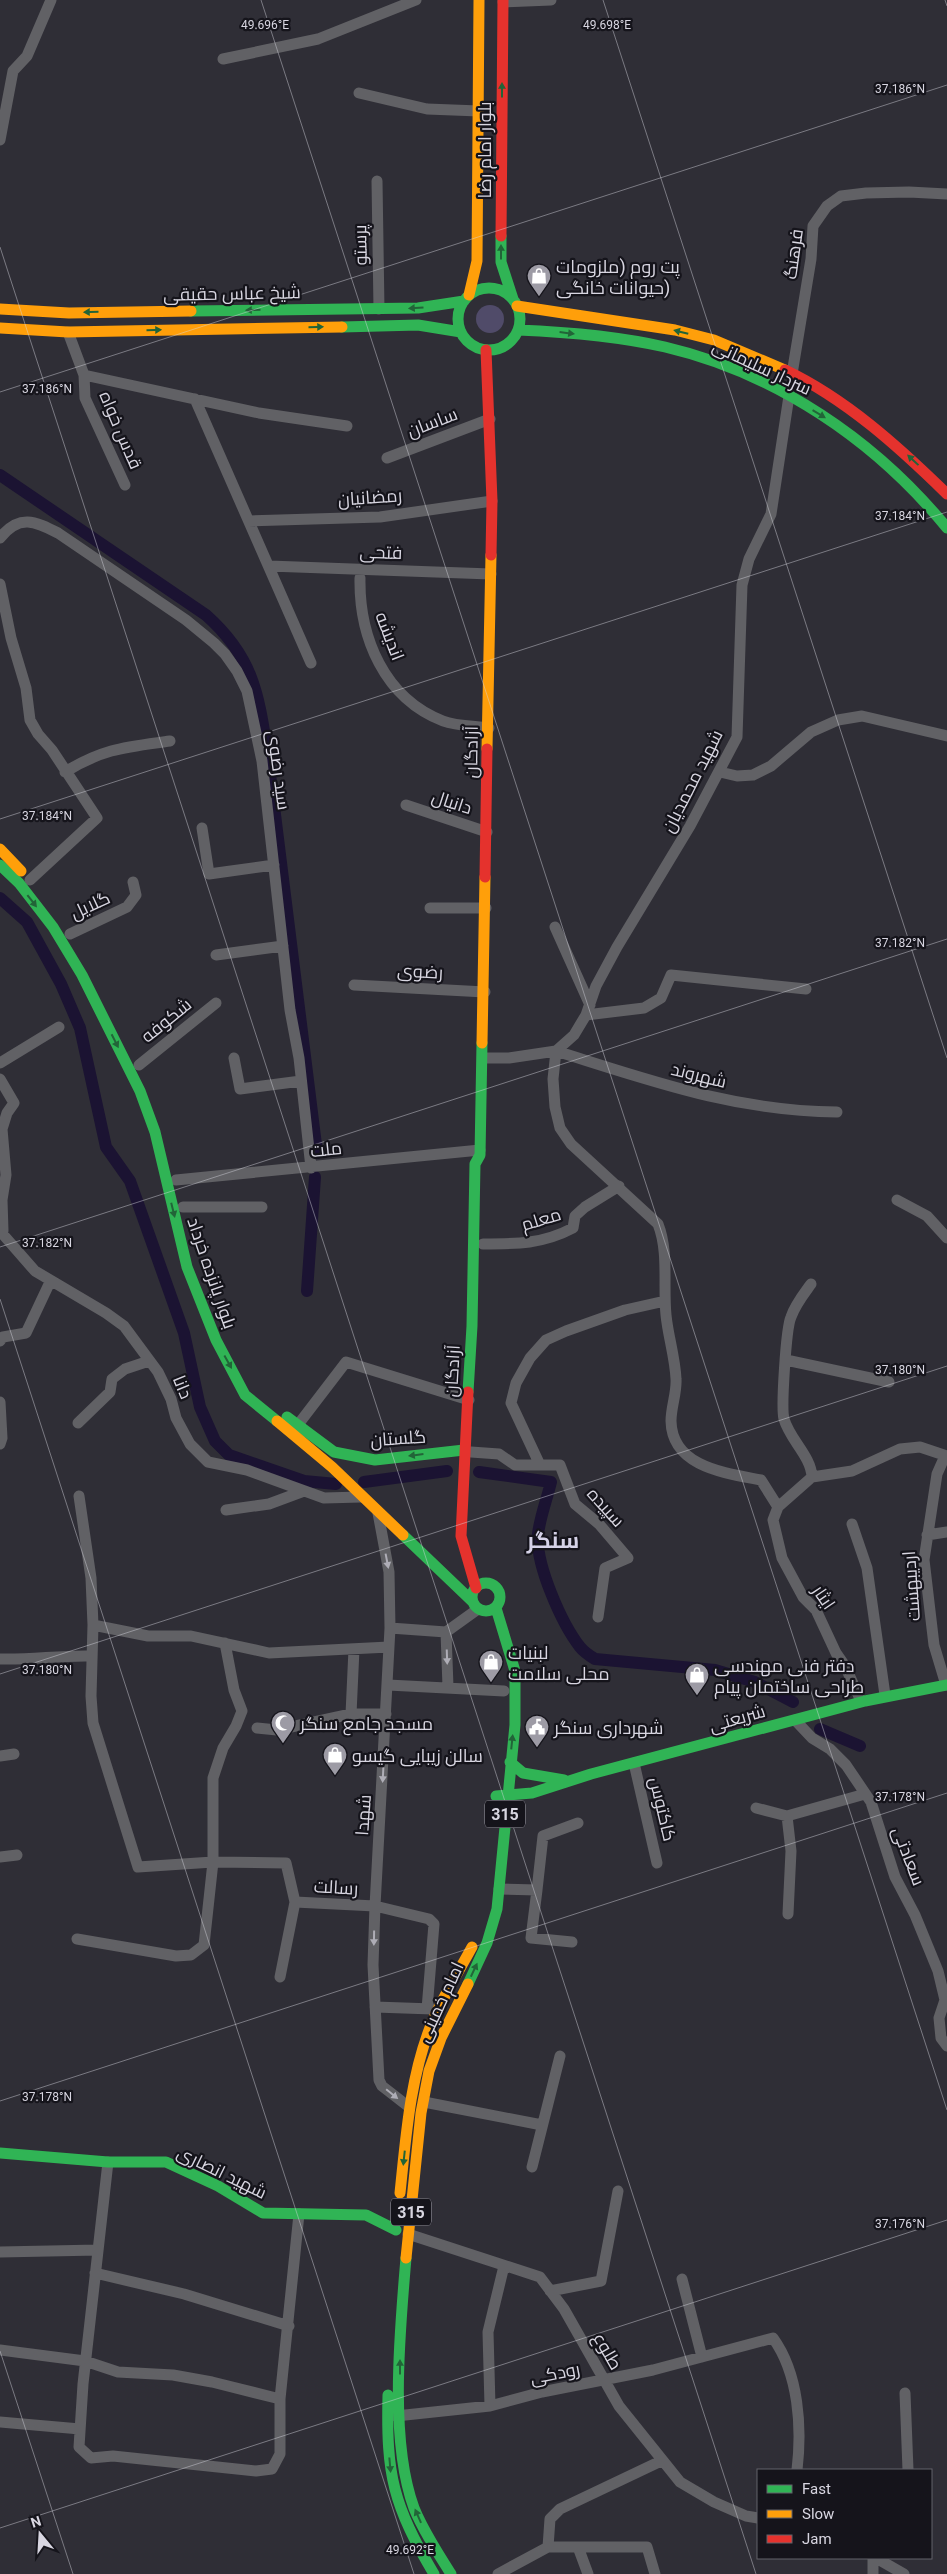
<svg xmlns="http://www.w3.org/2000/svg" width="947" height="2574" font-family="Roboto,Cairo,sans-serif">
<rect width="100%" height="100%" fill="#2f2e36"/>
<path fill="#504b69" d="M476 319a14 14 0 1 1 28 0a14 14 0 1 1-28 0Z"/>
<g fill="none" stroke-linecap="round" stroke-linejoin="round">
<path stroke="#1b1332" stroke-width="12" d="M0,475L206,615C252,656 258,691 267,750L317,1153
M0,898L27,922L61,984L80,1028L106,1147L130,1181L184,1333L200,1407L215,1441L229,1455L304,1481L336,1484
M307,1291L315,1177
M479,1472L551,1482C547,1499 540,1517 538,1534C535,1564 562,1624 580,1647C584,1652 590,1656 595,1659L715,1670L755,1682L793,1702
M364,1482L447,1471
M820,1729L860,1746"/>
<path stroke="#616165" stroke-width="11" d="M503,2L551,0
M223,59L318,39L416,0
M359,93L427,109L479,111
M0,140L13,71L27,56L51,0
M377,181L379,309
M68,332L84,375L85,398L125,485
M792,374L811,259L813,226L827,206L841,196L866,193L909,192L947,194
M84,375L259,413L347,426
M195,399L311,663
M387,458L490,419
M249,521L380,517L492,501
M0,538C19,514 35,521 58,533L186,620L214,643L225,654L237,671L247,691L262,761L290,1010L299,1058L311,1168
M269,566L491,574
M360,578C359,637 384,698 443,721C456,726 475,726 489,728
M0,584L11,638L26,688L30,720L38,734L52,750L97,818L30,880
M65,772C104,748 127,747 170,741
M720,772L737,776L753,775L771,766L811,732L838,720L862,716L947,736
M406,805L487,832
M202,828L209,874L274,865
M430,908H486
M555,927L590,1005
M70,934L127,907L136,895L133,882
M216,955L283,946
M354,985L485,992
M586,1015L644,1008L661,998L671,975L806,989
M234,1058L240,1089L301,1081
M484,1058H509L556,1051L574,1035L586,1015L596,986L617,947L690,826L737,737L742,585L749,559L771,514L789,396
M0,1063L59,1027
M139,1065L216,1003
M0,1079L14,1103L7,1113L2,1129L6,1175L2,1200L3,1231
M176,1180L480,1150
M897,1200L927,1216L947,1238
M183,1207H262
M0,1231L35,1271L106,1313L124,1326L158,1372L171,1399L176,1418L190,1444L208,1462L247,1470L324,1498L361,1497
M483,1244C517,1244 543,1244 573,1228L575,1216L585,1207L619,1186
M0,1341L3,1337L26,1333L50,1282
M786,1360L889,1382
M0,1402L2,1438L0,1444
M78,1423L110,1392L112,1379L125,1369L149,1361
M297,1426L346,1362L469,1400
M471,1452L499,1454L515,1465H560L575,1504L599,1524L628,1558L605,1568L598,1617
M945,1456L937,1474L924,1560L934,1645L946,1685
M540,1465L511,1403L516,1383L530,1358L546,1340L566,1331L625,1310L665,1301
M812,1477L852,1471L900,1449L920,1447L947,1456
M79,1496L91,1578L93,1625L91,1696L93,1723L138,1867L213,1862L286,1863L295,1902L280,1977
M778,1507L761,1480C725,1473 672,1467 671,1421C671,1407 677,1392 676,1379C675,1357 668,1336 666,1315C663,1285 669,1252 658,1224L571,1144L560,1128L555,1107L553,1079L556,1051C652,1081 735,1111 837,1112
M778,1507L812,1477C811,1456 790,1440 784,1419C781,1408 786,1328 791,1317C795,1305 803,1295 811,1284
M778,1507L773,1520L782,1558L803,1597L816,1610L836,1653L845,1666L861,1701
M226,1510L269,1504L304,1491
M378,1513L389,1572L390,1628L375,1906L373,1965L379,2080L382,2086L409,2107
M852,1524L867,1568L885,1695
M927,1535L947,1532
M93,1625L148,1636H191L269,1653L389,1647
M390,1628L446,1632
M0,1659C32,1660 60,1655 92,1656
M388,1685L504,1691
M448,1687L446,1632L478,1609
M351,1714L354,1649
M795,1720L812,1738L830,1749L846,1765L871,1802L895,1877L915,1915L938,1971L945,2000L939,2018L941,2038L947,2046
M257,1728L277,1730L351,1714H386
M0,1756L14,1754
M634,1763L657,1863
M756,1808L787,1816L865,1794
M787,1816L791,1851L788,1914
M0,1857L17,1855
M499,1889L537,1890L543,1836L578,1823
M537,1890L531,1938L572,1942
M295,1902L375,1906L429,1919L434,1924L427,2009
M77,1939L176,1956L191,1955L204,1945L213,1862V1778L223,1748L236,1726L242,1711L234,1690L225,1643
M375,2007L433,2009
M424,2102L542,2125
M108,2162L83,2384L79,2447L91,2458L113,2456L256,2471L272,2469L280,2454V2399L299,2214
M532,2167L560,2056
M408,2234L540,2277L564,2309L619,2406L680,2482L714,2502L746,2516L758,2518
M0,2252L98,2250
M95,2273L184,2294L289,2326
M682,2279L702,2357
M550,2291L601,2281L618,2191
M0,2350L85,2361L118,2372L173,2375L212,2382L280,2399
M905,2393L908,2470
M490,2406L488,2332L504,2266
M396,2416L490,2406L542,2392L653,2370L773,2338C799,2374 802,2428 797,2470
M0,2422L80,2429
M548,2547L550,2519L560,2509L661,2461
M578,2547H647L655,2574
M876,2558L904,2574
M498,2574L548,2547H578L588,2574
M873,2574V2558"/>
<path stroke="#30b455" stroke-width="11" d="M501,236V262L513,299
M458 319a31 31 0 1 1 62 0a31 31 0 1 1-62 0Z
M191,311L418,308L464,301
M342,327L418,325L461,332
M518,330C567,332 617,336 665,347C776,373 875,440 947,528
M0,865L19,883L53,927L82,975L140,1091L155,1132L187,1267L216,1340L245,1395L277,1421
M468,1392L472,1326L475,1164L480,1155L482,1043
M287,1417L334,1452L375,1460L464,1450
M403,1535L473,1602
M472 1597a14 14 0 1 1 28 0a14 14 0 1 1-28 0Z
M510,1762L523,1773L564,1780
M496,1796L532,1793L591,1774L865,1701L947,1685
M468,1984L487,1943L497,1909L515,1725V1671L496,1608
M0,2153L108,2162H166L218,2186L263,2213L366,2215L396,2230
M406,2258C400,2330 389,2440 414,2508C423,2531 438,2553 451,2574
M388,2395C386,2475 393,2505 434,2574"/>
<path stroke="#ff9f0a" stroke-width="11" d="M469,295L477,261L479,0
M517,306L675,330L714,340L785,370
M0,309L69,313L191,311
M0,328L68,332L342,327
M487,749L491,555
M0,849L21,871
M482,1043L485,877
M277,1421L332,1467L403,1535
M400,2193C406,2136 410,2078 431,2025C442,1998 458,1973 472,1947
M406,2258L421,2113L429,2071L441,2038L468,1984"/>
<path stroke="#e5322d" stroke-width="11" d="M501,236L503,0
M486,350L492,501L491,555
M785,370C846,399 899,447 947,494
M485,877L487,749
M468,1392L461,1536L476,1588"/>
</g>
<defs><path id="oneway-solid" d="M-6-.8H1V-3.2L6.5 0L1 3.2V.8H-6Z" transform="scale(1.25)"/></defs>
<g fill="#226438">
<use href="#oneway-solid" transform="translate(502 90) rotate(-90)"/>
<use href="#oneway-solid" transform="translate(501 252) rotate(-90)"/>
<use href="#oneway-solid" transform="translate(416 308) rotate(176)"/>
<use href="#oneway-solid" transform="translate(253 310) rotate(179)"/>
<use href="#oneway-solid" transform="translate(91 312) rotate(179)"/>
<use href="#oneway-solid" transform="translate(316 327) rotate(-1)"/>
<use href="#oneway-solid" transform="translate(154 330) rotate(-1)"/>
<use href="#oneway-solid" transform="translate(681 332) rotate(-166)"/>
<use href="#oneway-solid" transform="translate(567 333) rotate(7)"/>
<use href="#oneway-solid" transform="translate(819 414) rotate(31)"/>
<use href="#oneway-solid" transform="translate(913 460) rotate(-137)"/>
<use href="#oneway-solid" transform="translate(32 901) rotate(52)"/>
<use href="#oneway-solid" transform="translate(115 1041) rotate(63)"/>
<use href="#oneway-solid" transform="translate(173 1210) rotate(76)"/>
<use href="#oneway-solid" transform="translate(228 1362) rotate(61)"/>
<use href="#oneway-solid" transform="translate(416 1455) rotate(173)"/>
<use href="#oneway-solid" transform="translate(512 1742) rotate(-84)"/>
<use href="#oneway-solid" transform="translate(474 1970) rotate(-65)"/>
<use href="#oneway-solid" transform="translate(404 2158) rotate(96)"/>
<use href="#oneway-solid" transform="translate(400 2367) rotate(-90)"/>
<use href="#oneway-solid" transform="translate(390 2465) rotate(85)"/>
<use href="#oneway-solid" transform="translate(418 2516) rotate(-114)"/>
</g>
<g fill="#aeadb6">
<use href="#oneway-solid" transform="translate(387 1561) rotate(79)"/>
<use href="#oneway-solid" transform="translate(447 1657) rotate(88)"/>
<use href="#oneway-solid" transform="translate(383 1775) rotate(93)"/>
<use href="#oneway-solid" transform="translate(374 1938) rotate(91)"/>
<use href="#oneway-solid" transform="translate(392 2094) rotate(39)"/>
</g>
<path fill="none" stroke="#d8d6e1" stroke-width="1" stroke-opacity="0.45" d="M261,0L947,2110M603,0L947,1058M945,0L947,6M0,247L756,2574M0,392L947,85M0,819L947,512M0,1247L947,939M0,1299L414,2574M0,1674L947,1366M0,2101L947,1793M0,2351L73,2574M0,2528L947,2220"/>
<defs>
<symbol id="shop-pin" viewBox="-11 -11 22 30"><path d="M0 17L-7.5 6A9.5 9.5 0 1 1 7.5 6Z" fill="#9d9ba5" stroke="#15141b"/><path d="M-5-2.5h2.3a2.7 3.5 0 0 1 5.4 0H5L5.5 6h-11ZM-1.5-2.5h3a1.5 2.3 0 0 0-3 0Z" fill="#fff"/></symbol>
<symbol id="mosque-pin" viewBox="-11 -11 22 30"><path d="M0 17L-7.5 6A9.5 9.5 0 1 1 7.5 6Z" fill="#9d9ba5" stroke="#15141b"/><path d="M3.5-4.9A6 6 0 1 0 3.5 4.9A5 5 0 1 1 3.5-4.9Z" fill="#fff"/></symbol>
<symbol id="civic-pin" viewBox="-11 -11 22 30"><path d="M0 17L-7.5 6A9.5 9.5 0 1 1 7.5 6Z" fill="#9d9ba5" stroke="#15141b"/><path d="M-.6-6.5H3V-4.5H.6V-3L4-1V1h2V6H-6V1h2V-1L-.6-3ZM-1.2 2.5V6h2.4V2.5Z" fill="#fff"/></symbol>
</defs>
<g fill-rule="evenodd">
<use href="#shop-pin" x="525" y="262" width="28" height="38"/>
<use href="#shop-pin" x="477" y="1648" width="28" height="38"/>
<use href="#shop-pin" x="683" y="1661" width="28" height="38"/>
<use href="#mosque-pin" x="269" y="1709" width="28" height="38"/>
<use href="#civic-pin" x="523" y="1713" width="28" height="38"/>
<use href="#shop-pin" x="321" y="1741" width="28" height="38"/>
</g>
<g text-anchor="middle" dominant-baseline="central" stroke-width="4.5" stroke-linejoin="round" paint-order="stroke">
<g fill="#15141b" stroke="#9e9ca6" stroke-width="1">
<rect x="485" y="1800.5" width="40" height="27" rx="4"/>
<rect x="391" y="2198.5" width="40" height="27" rx="4"/>
</g>
<g font-size="16" font-weight="bold" fill="#d8d6e1">
<text x="505" y="1814">315</text>
<text x="411" y="2212">315</text>
</g>
<g font-size="18" fill="#d8d6e1" stroke="#15141b">
<text transform="translate(484 150) rotate(-90)">بلوار امام رضا</text>
<text transform="translate(360 245) rotate(-91)">پرستو</text>
<text transform="translate(793 254) rotate(-82)">فرهنگ</text>
<text transform="translate(232 293) rotate(-1)">شیخ عباس حقیقی</text>
<text transform="translate(762 367) rotate(25)">سردار سلیمانی</text>
<text transform="translate(432 422) rotate(-21)">ساسان</text>
<text transform="translate(121 430) rotate(67)">قدس خواه</text>
<text transform="translate(370 497) rotate(-4)">رمضانیان</text>
<text transform="translate(381 552) rotate(2)">فتحی</text>
<text transform="translate(390 636) rotate(69)">اندیشه</text>
<text transform="translate(471 752) rotate(-89)">آزادگان</text>
<text transform="translate(279 770) rotate(82)">سید رضوی</text>
<text transform="translate(692 781) rotate(-63)">شهید محمدیان</text>
<text transform="translate(452 802) rotate(18)">دانیال</text>
<text transform="translate(90 905) rotate(-25)">گلایل</text>
<text transform="translate(420 971) rotate(3)">رضوی</text>
<text transform="translate(166 1020) rotate(-39)">شکوفه</text>
<text transform="translate(699 1075) rotate(14)">شهروند</text>
<text transform="translate(326 1149) rotate(-6)">ملت</text>
<text transform="translate(541 1219) rotate(-17)">معلم</text>
<text transform="translate(212 1273) rotate(71)">بلوار پانزده خرداد</text>
<text transform="translate(452 1371) rotate(-87)">آزادگان</text>
<text transform="translate(183 1387) rotate(68)">دانا</text>
<text transform="translate(398 1438) rotate(-4)">گلستان</text>
<text transform="translate(606 1507) rotate(48)">سپیده</text>
<text transform="translate(911 1586) rotate(-94)">اردیبهشت</text>
<text transform="translate(824 1597) rotate(56)">ایثار</text>
<text transform="translate(737 1718) rotate(-16)">شریعتی</text>
<text transform="translate(663 1809) rotate(77)">کاکتوس</text>
<text transform="translate(363 1815) rotate(-86)">شهدا</text>
<text transform="translate(909 1856) rotate(69)">سعادتی</text>
<text transform="translate(336 1887) rotate(3)">رسالت</text>
<text transform="translate(440 2002) rotate(-65)">امام خمینی</text>
<text transform="translate(222 2172) rotate(26)">شهید انصاری</text>
<text transform="translate(608 2351) rotate(60)">طلوع</text>
<text transform="translate(555 2373) rotate(-11)">رودکی</text>
</g>
<g font-size="18" fill="#d8d6e1" stroke="#15141b" text-anchor="start">
<text x="556" y="266">پت روم (ملزومات<tspan x="556" dy="21">حیوانات خانگی)</tspan></text>
<text x="508" y="1652">لبنیات<tspan x="508" dy="21">محلی سلامت</tspan></text>
<text x="714" y="1665">دفتر فنی مهندسی<tspan x="714" dy="21">طراحی ساختمان پیام</tspan></text>
<text x="300" y="1723">مسجد جامع سنگر</text>
<text x="554" y="1727">شهرداری سنگر</text>
<text x="352" y="1755">سالن زیبایی گیسو</text>
</g>
<g font-size="22" font-weight="bold" fill="#d5d2e7" stroke="#15141b">
<text x="553" y="1540">سنگر</text>
</g>
</g>
<g font-size="12" text-anchor="middle" fill="#d8d6e1" stroke="#15141b" stroke-width="4.5" stroke-linejoin="round" paint-order="stroke">
<text x="265" y="29">49.696°E</text>
<text x="607" y="29">49.698°E</text>
<text x="900" y="93">37.186°N</text>
<text x="47" y="393">37.186°N</text>
<text x="900" y="520">37.184°N</text>
<text x="47" y="820">37.184°N</text>
<text x="900" y="947">37.182°N</text>
<text x="47" y="1247">37.182°N</text>
<text x="900" y="1374">37.180°N</text>
<text x="47" y="1674">37.180°N</text>
<text x="900" y="1801">37.178°N</text>
<text x="47" y="2101">37.178°N</text>
<text x="900" y="2228">37.176°N</text>
<text x="410" y="2554">49.692°E</text>
</g>
<rect x="757" y="2469" width="175" height="90" fill="#15141b" stroke="#63626a"/>
<rect x="767" y="2485" width="25" height="8" fill="#30b455" stroke="#63626a"/>
<text x="802" y="2494" font-size="15" fill="#d8d6e1">Fast</text>
<rect x="767" y="2510" width="25" height="8" fill="#ff9f0a" stroke="#63626a"/>
<text x="802" y="2519" font-size="15" fill="#d8d6e1">Slow</text>
<rect x="767" y="2535" width="25" height="8" fill="#e5322d" stroke="#63626a"/>
<text x="802" y="2544" font-size="15" fill="#d8d6e1">Jam</text>
<g transform="translate(40 2534) rotate(342)" stroke="#15141b" stroke-width="4" paint-order="stroke">
<path d="M0-4L9 19L0 12L-9 19Z" fill="#d8d6e1"/>
<text y="-8" font-size="14" font-weight="bold" text-anchor="middle" fill="#d8d6e1">N</text>
</g>
</svg>
